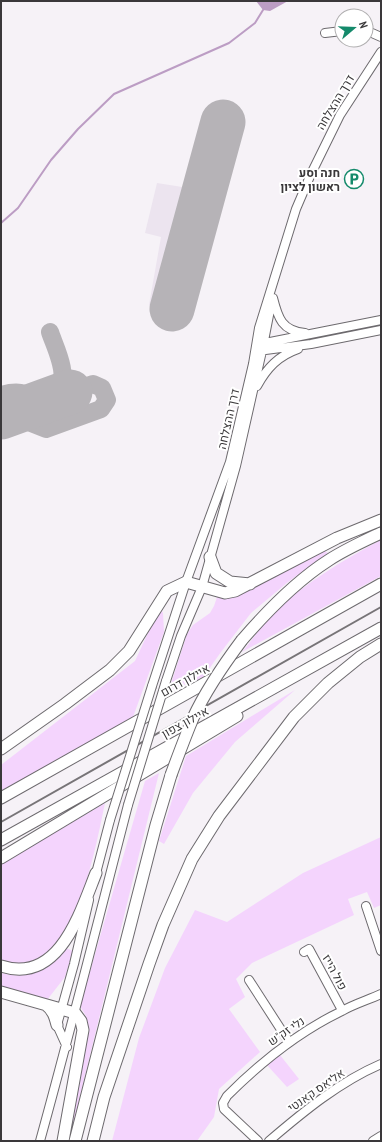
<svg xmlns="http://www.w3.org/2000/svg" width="382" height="1142" font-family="'PT Sans Narrow',Heebo,sans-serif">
<rect width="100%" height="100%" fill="#f6f2f7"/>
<path fill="#ece4ef" d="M157,183L195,189L166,311L149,305L161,237L145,233Z"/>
<path fill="#f4d4fd" d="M381,540V576L242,652C253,639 263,623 275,611C307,582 343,560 381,540Z
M323,550L328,553L288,582L251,613L221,652L202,679L169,690L187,634L193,625L210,613L214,606L217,597H224Z
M160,607L163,613L164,632L133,717L1,792V765L135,661Z
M295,690L235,742L193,793L164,844L159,841L186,756Z
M159,773L69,1141H68L88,1029L86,1016L80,1006L145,781Z
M105,803C96,845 77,957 25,964C17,965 9,963 1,961V864Z
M381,837V905L374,908L367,892L348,899L354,915L252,963L236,979L245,997L229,1009L260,1052L219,1089L214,1117L197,1141H112L139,1038L165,968L195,910L227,922L303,873Z
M66,948L73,951L65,977L47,1000L1,987V973C28,980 51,971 66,948Z
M280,1055L299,1079L287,1087L266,1064Z"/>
<path fill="#bc9dc4" d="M256,1H288L270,11L263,10Z"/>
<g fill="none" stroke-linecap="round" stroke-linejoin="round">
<path stroke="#bc9dc4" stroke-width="2" d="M1,223L18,208L51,160L78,129L114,94L229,43L255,23L263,10"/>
<path stroke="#b6b3b7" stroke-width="18" d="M1,395C11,392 22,390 30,397C37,394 52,391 57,387C71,377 54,345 50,332
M8,414L46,429L101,409L107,400L102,388L93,384L70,392"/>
<path stroke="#b6b3b7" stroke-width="45" d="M172,309L223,122
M1,417L70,392"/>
<defs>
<path id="minor" d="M366,32L372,33L381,37
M325,33L342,31
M273,298C278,318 282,331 305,333
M260,344L381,320
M258,351L311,344L381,330
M257,386C267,368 278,356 298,349
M166,681L181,636L202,587L236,466L262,351L271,305
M152,686L186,582L230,462L253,364L259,328L296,209L311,174L340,115L381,52
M95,877L110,820
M366,906L381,951
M304,952L309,949L342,1010
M249,980L289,1042
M67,1047L57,1025L74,964L89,900
M40,1141C71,1029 99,917 128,805
M258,1141L224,1109L223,1103L227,1096C261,1062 298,1032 342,1011C354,1004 368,1000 381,994
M269,1141C303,1112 339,1082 381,1064
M373,1141L381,1136"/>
<path id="highway" d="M210,557L216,573L230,582L250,584
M242,640C268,610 296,581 329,560C346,549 364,541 381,533
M1,749L65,704L110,670L129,651L167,591L186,582L225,593L235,591L337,538L381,520
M1,798L381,584
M1,840L381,628
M1,858L237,716
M1,966C59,985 80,913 96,873
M1,992L75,1013L81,1021L83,1030L63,1141
M46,1005C53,1010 55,1017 57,1025
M75,1141L156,825L171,775
M93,1141L104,1097L149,964L163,925L192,859L219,816L294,717L328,683L360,657L381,644"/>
</defs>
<use href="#minor" stroke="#6d6a6e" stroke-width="10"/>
<use href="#highway" stroke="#6d6a6e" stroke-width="13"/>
<use href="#minor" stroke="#fff" stroke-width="8"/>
<use href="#highway" stroke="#fff" stroke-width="11"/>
<path stroke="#777477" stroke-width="2" d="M1,822L381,607"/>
<defs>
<path id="minor-bridge" d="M128,805L166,681
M110,820L152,686"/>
<path id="highway-bridge" d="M171,775C178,756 185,737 193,718C206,690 224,664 242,640"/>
</defs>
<use href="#minor-bridge" stroke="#6d6a6e" stroke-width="10" stroke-linecap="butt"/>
<use href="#highway-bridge" stroke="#6d6a6e" stroke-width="13" stroke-linecap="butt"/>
<use href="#minor-bridge" stroke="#fff" stroke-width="8"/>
<use href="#highway-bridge" stroke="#fff" stroke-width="11"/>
</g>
<defs>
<symbol id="parking-ring" viewBox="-11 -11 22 22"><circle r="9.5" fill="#fff" stroke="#148a6b" stroke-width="1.5"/><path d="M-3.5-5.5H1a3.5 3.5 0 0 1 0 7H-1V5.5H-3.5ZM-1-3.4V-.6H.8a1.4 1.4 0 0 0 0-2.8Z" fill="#148a6b"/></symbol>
</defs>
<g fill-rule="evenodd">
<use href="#parking-ring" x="343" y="168" width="22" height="22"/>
</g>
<g text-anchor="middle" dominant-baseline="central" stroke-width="4" stroke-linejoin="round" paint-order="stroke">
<g font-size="12" fill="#3a383a" stroke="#fff">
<text transform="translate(335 102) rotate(-59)">דרך ההצלחה</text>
<text transform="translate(228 419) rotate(-77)">דרך ההצלחה</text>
<text transform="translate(185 680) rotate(-29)">איילון דרום</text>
<text transform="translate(185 722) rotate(-29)">איילון צפון</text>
<text transform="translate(335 972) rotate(62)">פול הייז</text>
<text transform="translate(286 1031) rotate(-34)">נלי זק"ש</text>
<text transform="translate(316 1090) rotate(-35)">אליאס קאנטי</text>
</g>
<g font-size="12" font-weight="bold" fill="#3a383a" stroke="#fff" text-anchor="end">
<text x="340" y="172">חנה וסע<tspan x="340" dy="14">ראשון לציון</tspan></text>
</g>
</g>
<rect width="382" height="1142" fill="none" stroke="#3a383a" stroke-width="4"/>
<g transform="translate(354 28) rotate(71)"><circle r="19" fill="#ffffff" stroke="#b0afb0"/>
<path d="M0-3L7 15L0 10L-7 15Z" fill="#148a6b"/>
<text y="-6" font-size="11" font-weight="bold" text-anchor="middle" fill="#3a383a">N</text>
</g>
</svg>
